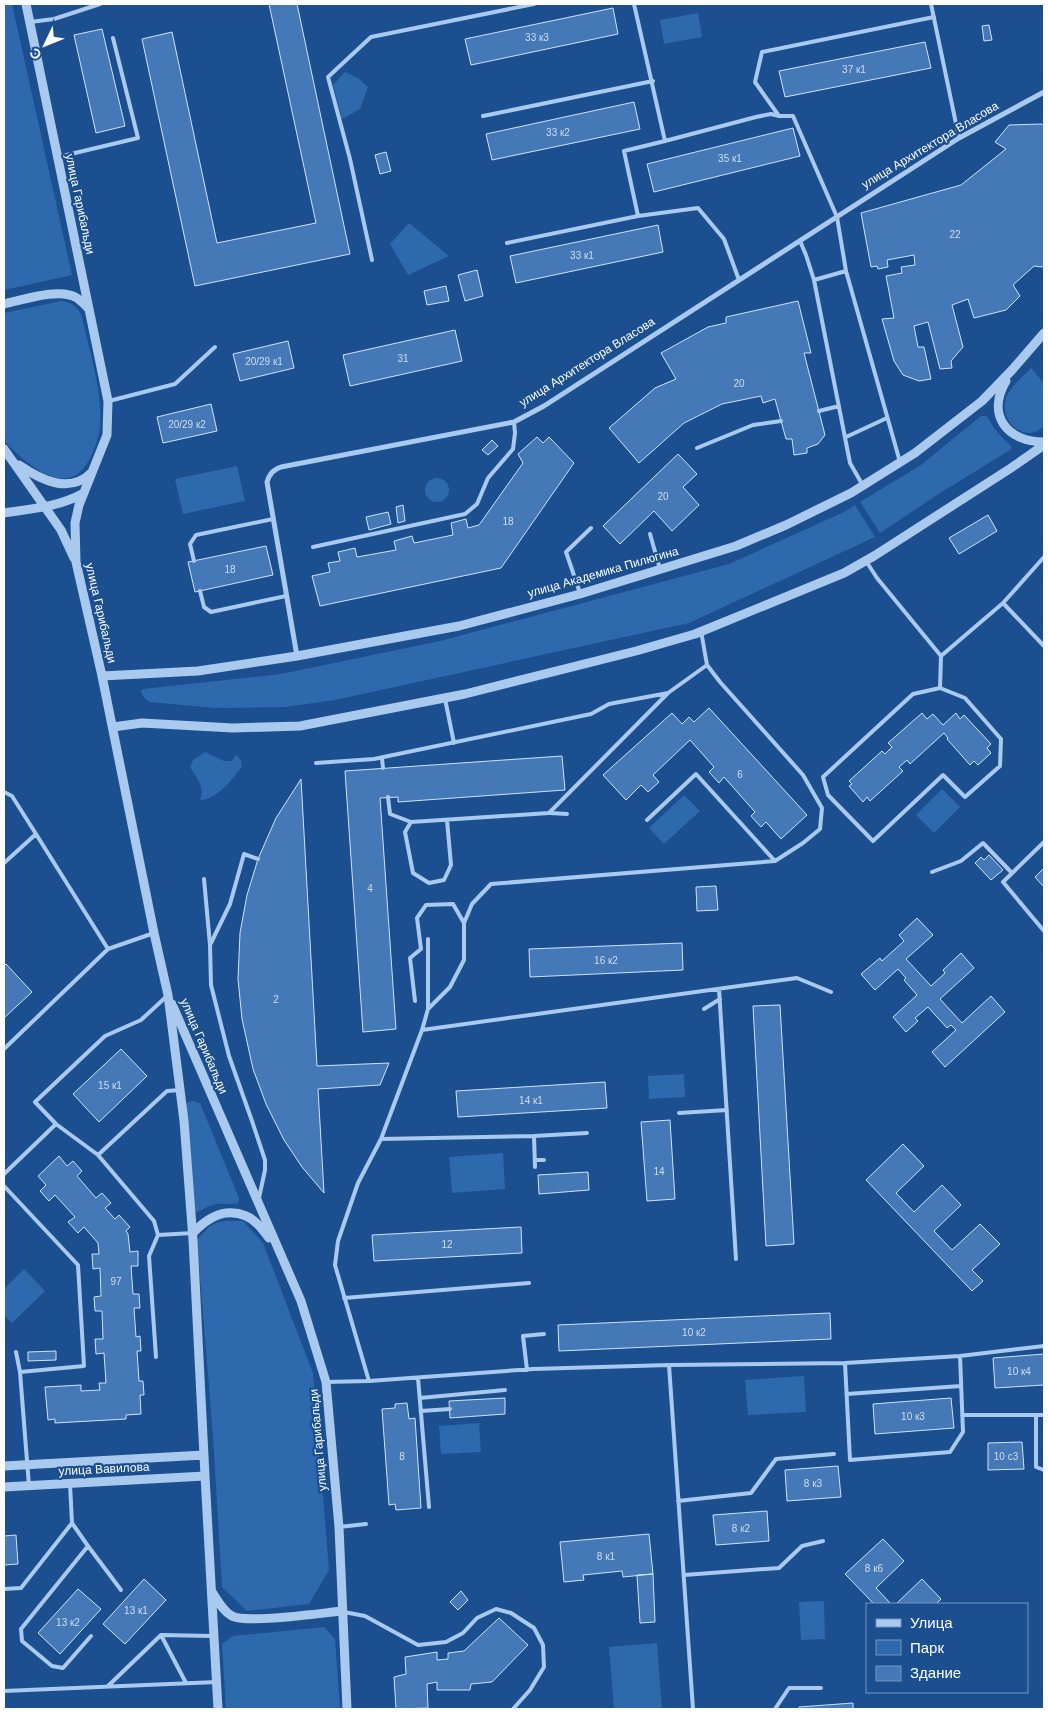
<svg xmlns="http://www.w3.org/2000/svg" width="1048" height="1713" font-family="Helvetica,sans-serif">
<rect width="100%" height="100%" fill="#1b4f8f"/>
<path fill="#2e69ad" d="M4,4H12L72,275L4,290Z
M698,13L702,37L664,44L660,20Z
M345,72L358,78L368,87L360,109L342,119L333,85Z
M409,223L449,256L408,275L390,244Z
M61,301C72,302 78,307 82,317C89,349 103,394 100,426C99,438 94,451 88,462C65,501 24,461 4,441V313Z
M1031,368L1044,383V427C1040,429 1035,433 1030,433C1012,433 1001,414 1006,399C1009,387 1023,377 1031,368Z
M981,416H986C991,420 991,424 995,429C1000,436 1006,441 1012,447L1010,450L937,495L880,533L860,502L921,465Z
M237,466L245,501L183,514L175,479Z
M425 490a12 12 0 1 1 24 0a12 12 0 1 1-24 0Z
M855,505L875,537L689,623L335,700L285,707L215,708L150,702C144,699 143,697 141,691L143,689L281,674L440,641L729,564L844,512Z
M205,752L224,761H232L236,755L241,760L242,767C232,779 217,800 200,800C205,787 197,778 190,767L193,760Z
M942,789L960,807L934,833L916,815Z
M684,795L700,811L664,844L649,828Z
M684,1074L685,1097L649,1099L648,1076Z
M193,1101L200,1103L239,1198L238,1203C230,1205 224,1203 217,1204C208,1205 201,1212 193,1213L184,1103Z
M503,1153L505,1189L452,1193L449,1157Z
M227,1221H243L263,1243L313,1373L329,1570L309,1604L247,1611L222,1587L213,1436L197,1240C207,1229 211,1222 227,1221Z
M24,1269L45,1291L12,1323L4,1315V1289Z
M804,1376L806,1412L748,1415L745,1380Z
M479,1423L481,1452L441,1454L439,1426Z
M824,1601L825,1639L801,1640L799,1602Z
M324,1627L335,1639L340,1709H226L222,1644L233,1636Z
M657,1643L662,1709H614L609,1647Z"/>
<path fill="#4478b7" stroke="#cfe3fa" d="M269,4H297L350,254L195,286L142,39L172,32L217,243L316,223Z
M613,8L618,34L471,65L465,39Z
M989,25L992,40L984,41L982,26Z
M102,29L125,126L96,133L74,35Z
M925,42L931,68L785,97L779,71Z
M634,102L640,129L492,160L486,134Z
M1041,124L1044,125V265L1042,267L1034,266L1013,285L1020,296L1006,310L974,318L968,299L952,305L963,347L951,361L952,368L940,369L928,322L914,326L918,347H924L931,379L919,381L903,375L894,361L882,319L894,318L886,276L902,273L901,267L915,265L914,255L887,260L888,267L878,269L877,266L871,267L861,213L961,185L1006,149L995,142L1009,125Z
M793,128L800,156L654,192L647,164Z
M386,152L391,171L380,174L375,155Z
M658,225L663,252L516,283L510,256Z
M477,270L483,296L465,301L458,275Z
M446,286L449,301L427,305L424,291Z
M798,301L811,353H804L825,435L818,444L807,448V453L794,455L792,439H786L775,399L763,403L761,396L722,404L684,423L639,463L609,428L655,388L676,379L661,353L708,327L726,323V317Z
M455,330L462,361L350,386L343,355Z
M288,341L294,368L240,381L233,354Z
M211,404L217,431L163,443L157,417Z
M537,437L543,443L549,437L574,463L501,568L320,606L312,576L330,572L328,563L340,561L338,552L355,548L357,557L396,550L394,541L412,536L414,543L453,535L451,523L466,519L468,528L479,525L523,463L518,454Z
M492,440L498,446L488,455L482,450Z
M678,454L697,474L683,487L699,505L672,531L654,511L620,544L603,526Z
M403,505L405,521L398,523L396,507Z
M388,512L391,524L369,530L366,517Z
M988,515L997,531L959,554L949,538Z
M266,546L273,575L195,592L188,562Z
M709,708L807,815L781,839L766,822L761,827L751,816L755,812L724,777L719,783L709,772L714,767L690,740L653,775L659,782L648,792L641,785L626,800L603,775L672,713L682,724L689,717L694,722Z
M922,713L927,719L933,714L943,725L956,713L960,719L964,715L991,744L987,748L991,753L978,765L974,761L970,765L947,739L948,738L944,733L910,764L907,760L899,767L903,771L870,801L867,797L863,802L849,786L852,784L849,781L882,751L885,754L892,747L888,743Z
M562,756L565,790L398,802V797L380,798L396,1029L363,1032L345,771Z
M301,779L317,1066L389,1063L380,1085L318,1089L324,1193L302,1167L284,1140L266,1104L253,1069L242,1019L238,979L240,933L247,895L258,859L276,818Z
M989,855L1003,870L991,880L975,863L981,857L984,860Z
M1044,868V884L1043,886L1035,877Z
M716,886L718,910L697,911L696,887Z
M917,918L933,935L906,959L931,986L945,973L943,970L961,953L974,968L940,999L962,1023L991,996L1005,1012L945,1067L932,1052L956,1030L951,1025L947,1028L928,1007L915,1018L918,1021L906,1032L893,1017L917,995L904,980L906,978L898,969L875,990L861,974L880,958L882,961L904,941L899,935Z
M682,943L683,970L530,977L529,949Z
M6,964L32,992L4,1018V966Z
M780,1005L794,1244L766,1246L753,1006Z
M121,1049L147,1076L99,1122L73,1094Z
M605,1082L607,1108L458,1117L456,1091Z
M670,1120L675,1199L647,1201L641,1122Z
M903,1144L924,1166L896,1193L914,1212L942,1185L961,1205L934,1231L952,1250L980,1224L1000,1244L972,1270L983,1281L972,1291L866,1180Z
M59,1156L67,1166L73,1161L82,1171L77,1176L96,1198L102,1193L111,1203L105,1208L115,1219L119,1215L130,1227L126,1231L128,1234L130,1252L138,1251V1266H131L133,1294H139L140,1308H134L136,1337L140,1336L141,1351H137L139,1381H143L144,1395H140L141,1414L126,1415V1419L55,1423V1419L48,1420L45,1387L81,1385V1391L100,1390L99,1383H106L104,1353L96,1354L95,1339H103L102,1311H95L94,1297L101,1296L100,1268L93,1269L92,1254H99L98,1243L84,1227L78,1233L68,1222L75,1217L55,1195L49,1201L40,1191L46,1185L38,1176Z
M588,1172L589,1190L539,1194L538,1175Z
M521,1227L522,1253L374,1261L372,1235Z
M830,1313L831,1339L559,1351L558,1325Z
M56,1351V1360L28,1361V1352Z
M1044,1354V1385L995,1388L993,1358Z
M505,1398V1414L450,1418L449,1401Z
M951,1398L954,1428L875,1434L873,1404Z
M407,1403L409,1419L415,1418L421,1508L396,1510L395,1504L389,1505L382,1409L395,1408V1404Z
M1022,1442L1024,1469L988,1470V1443Z
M838,1466L841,1497L787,1501L785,1470Z
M767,1511L769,1541L716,1545L713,1515Z
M649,1534L653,1574L623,1577L622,1571L583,1575L584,1580L564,1582L560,1542Z
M16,1535L18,1564L4,1565V1536Z
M883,1539L904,1561L876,1588L891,1604H874L845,1574Z
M653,1574L655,1622L640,1623L637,1575Z
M144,1579L166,1600L125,1644L103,1624Z
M922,1579L941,1599L936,1604H896Z
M78,1589L101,1609L60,1654L38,1633Z
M461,1591L468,1600L458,1610L450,1602Z
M499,1618L528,1645L492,1682L471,1684L470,1690H437V1682L427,1684L428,1708L396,1709L394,1677L406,1674L405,1657L437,1652V1660L448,1659V1653L464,1651Z
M853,1703V1709H799V1707Z"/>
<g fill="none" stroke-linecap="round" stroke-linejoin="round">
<path stroke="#a9c9ee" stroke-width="4" d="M634,4L665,141L624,151L638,216L698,208L724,239L739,280
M931,4L959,138
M30,22L54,19L100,4
M483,116L653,81
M665,141L756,117L771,114L779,116
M58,157L138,138L113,38
M800,241L806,255L814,280L850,463L862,484
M507,243L638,216
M372,260L350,159L328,77L371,37L534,4
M814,280L846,271
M109,401L175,384L215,347
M819,411L839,406
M846,437L887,418
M697,448L753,425L781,421
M900,462L846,271L837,217L793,116H779L755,82L762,52L934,17
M650,534L660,569
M313,547L465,514L477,504L488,478L513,449L515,433L514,422
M194,561L190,544L196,535L273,519
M866,561L877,578L941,656L1003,603L1044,646
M200,591L204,607L211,612L286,596
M580,593L566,552L591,528
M1003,603L1044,557
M940,688L965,698L1001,739L1000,766L965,797L943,775L873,841L828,795L823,777L913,694L940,688L941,656
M445,699L454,743
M382,758L383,768
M316,763L374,759L591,714L609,704L668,693
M4,792L12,796L36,834
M388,797L390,814L411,822L549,813L668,693L707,665
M550,813L567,814
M647,820L696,774L775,861
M411,822L405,832L413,873L429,883L444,880L451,865L447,820
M1044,842L1003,882L1044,931
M4,863L36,834L108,949L154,933
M932,872L961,861L983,843L1012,873
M204,879L210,945L211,985L229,1056L252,1121L265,1160V1170L259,1198
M428,939V1009
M211,943L230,904L244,854L258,859
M719,989L736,1259
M415,1001L410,958L421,949L417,918L426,905L453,904L464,923
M704,1009L720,999
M422,1030L797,978L831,992
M4,1049L108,949
M679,1113L727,1110
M534,1136L535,1167
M381,1139L534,1136L587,1133
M98,1155L167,1091L180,1090
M535,1160H544
M4,1174L56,1124
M4,1186L78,1265L84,1366L20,1372L29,1486
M158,1235L154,1221L98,1155L56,1124L35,1102L105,1036L141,1020L167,996
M344,1298L529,1283
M16,1352L20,1372
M156,1357L149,1256L158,1235L193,1233
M845,1363L850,1460L950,1452L963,1432L960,1356
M669,1365L845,1363L960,1356L1044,1346
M527,1370L523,1336L544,1334
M418,1378L429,1507
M369,1381L335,1265L338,1241L358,1183L381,1139L422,1030L428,1009L450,987L464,960V923L472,904L491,884L775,861L803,843L820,829L822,808L803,775L720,682L707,665L701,631
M326,1382L369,1381L533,1369L669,1365L693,1709
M847,1394L961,1386
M420,1398L505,1390
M421,1411L450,1409
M962,1415H1044
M1036,1415V1467L1044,1470
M70,1484L72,1523L88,1546L21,1629L22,1641L52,1666L63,1668L91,1636
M678,1501L751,1493L776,1459L834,1454
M339,1527L366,1524
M88,1546L121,1590
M684,1575L779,1568L802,1546L823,1541
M4,1589L21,1588L72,1523
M344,1612L365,1616L418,1645L446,1642L463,1633L477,1618L496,1609L511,1613L534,1628L543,1645L544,1667L530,1690L513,1709
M161,1635L186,1683
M108,1686L161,1635L212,1636
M4,1691L217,1682
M775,1709L789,1688H821"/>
<path stroke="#a9c9ee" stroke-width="5" d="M297,656L267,482C270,473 273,470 281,467L514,422L544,406L959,138L1044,92"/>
<path stroke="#a9c9ee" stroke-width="9" d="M26,4L108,401L107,435L79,505L75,523L76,562L102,676L154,933L168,995L184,1121L193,1240L205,1476L218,1709
M4,304C23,300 60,287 77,298C81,301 85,305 89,309
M1006,381C986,415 1007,442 1044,442
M4,449L61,530L74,558
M19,465C41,480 70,495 92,472
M4,513C31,509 59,507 84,493
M102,676L198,671L297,656L459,626L580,594L736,546L786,525L851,493L915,453L982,401L1012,370L1044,333
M113,727L142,723L233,728L300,726L465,694L636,651L695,634L844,573L874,556L1011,468L1044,445
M172,1004L301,1301L326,1382L339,1527L347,1709
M193,1233C207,1218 224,1207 246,1216C256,1220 263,1230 269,1238
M4,1466L204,1455
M4,1487L205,1476
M212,1592C218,1601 223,1611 232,1616C246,1624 322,1613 342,1611"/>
</g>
<g text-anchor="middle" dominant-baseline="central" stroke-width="4.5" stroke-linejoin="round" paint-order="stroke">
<g font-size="10" fill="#d0dded">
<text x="537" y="37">33 к3</text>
<text x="854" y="69">37 к1</text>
<text x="558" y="132">33 к2</text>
<text x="730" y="158">35 к1</text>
<text x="955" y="234">22</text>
<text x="582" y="255">33 к1</text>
<text x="403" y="358">31</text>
<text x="264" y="361">20/29 к1</text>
<text x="739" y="383">20</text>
<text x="187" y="424">20/29 к2</text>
<text x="663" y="496">20</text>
<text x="508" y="521">18</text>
<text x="230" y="569">18</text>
<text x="740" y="774">6</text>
<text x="370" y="888">4</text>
<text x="606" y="960">16 к2</text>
<text x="276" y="999">2</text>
<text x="110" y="1085">15 к1</text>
<text x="531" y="1100">14 к1</text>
<text x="659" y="1171">14</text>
<text x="447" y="1244">12</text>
<text x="116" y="1281">97</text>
<text x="694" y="1332">10 к2</text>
<text x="1019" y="1371">10 к4</text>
<text x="913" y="1416">10 к3</text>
<text x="402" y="1456">8</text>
<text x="1006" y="1456">10 с3</text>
<text x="813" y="1483">8 к3</text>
<text x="741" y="1528">8 к2</text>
<text x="606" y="1556">8 к1</text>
<text x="874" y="1568">8 к6</text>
<text x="136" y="1610">13 к1</text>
<text x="68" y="1622">13 к2</text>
</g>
<g font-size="12" fill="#fff" stroke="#1b4f8f">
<text transform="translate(930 145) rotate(-31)">улица Архитектора Власова</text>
<text transform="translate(80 204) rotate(78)">улица Гарибальди</text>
<text transform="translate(587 362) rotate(-32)">улица Архитектора Власова</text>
<text transform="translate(603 572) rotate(-16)">улица Академика Пилюгина</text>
<text transform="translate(101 613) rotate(77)">улица Гарибальди</text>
<text transform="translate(204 1046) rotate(67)">улица Гарибальди</text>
<text transform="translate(318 1440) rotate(-95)">улица Гарибальди</text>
<text transform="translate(104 1469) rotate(-3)">улица Вавилова</text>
</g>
</g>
<rect width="1048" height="1713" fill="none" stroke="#ffffff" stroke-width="10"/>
<rect x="866" y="1603" width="162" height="90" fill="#1b4f8f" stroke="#7695bc"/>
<rect x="876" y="1619" width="25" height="8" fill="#a9c9ee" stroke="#7695bc"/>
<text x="910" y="1628" font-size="15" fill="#ffffff">Улица</text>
<rect x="876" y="1640" width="25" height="15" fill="#2e69ad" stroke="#7695bc"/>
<text x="910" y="1653" font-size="15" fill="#ffffff">Парк</text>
<rect x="876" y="1666" width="25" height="15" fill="#4478b7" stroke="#7695bc"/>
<text x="910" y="1678" font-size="15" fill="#ffffff">Здание</text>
<g transform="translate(45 45) rotate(227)" stroke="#1b4f8f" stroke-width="4" paint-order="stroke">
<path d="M0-4L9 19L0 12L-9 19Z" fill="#ffffff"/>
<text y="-8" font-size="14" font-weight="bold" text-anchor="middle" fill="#ffffff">С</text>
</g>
</svg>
